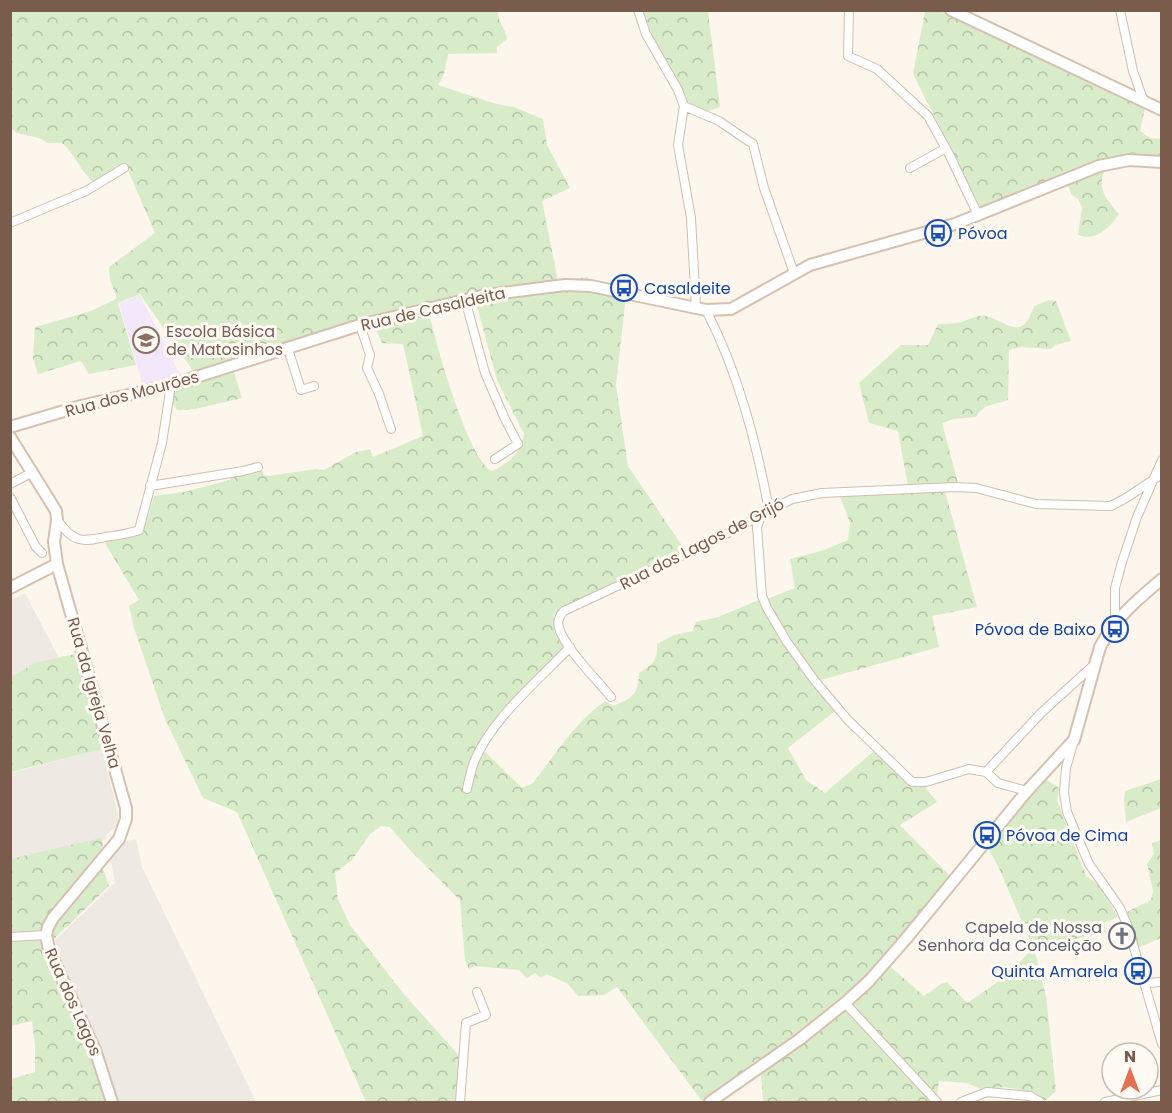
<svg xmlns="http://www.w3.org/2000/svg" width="1172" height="1113" font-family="Poppins,sans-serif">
<defs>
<pattern id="forest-crowns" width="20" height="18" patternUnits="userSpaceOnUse" patternTransform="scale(1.5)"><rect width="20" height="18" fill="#d8ecc9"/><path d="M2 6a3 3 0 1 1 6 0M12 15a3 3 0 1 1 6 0" fill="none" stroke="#b4c2a5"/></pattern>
</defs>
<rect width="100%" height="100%" fill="#fdf6ec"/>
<path fill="#efe9e4" d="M25,593L61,662L11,681V601Z
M102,749L118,814L117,826L106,835L107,839L11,859V773Z
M136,839L142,867L256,1102H115L99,1052L52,943L115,883L110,857L122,842Z"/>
<path fill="#f3e8fa" d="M140,295L181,377L143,387L119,303Z"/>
<path fill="url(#forest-crowns)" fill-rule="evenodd" d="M10,11H498C498,23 505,27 507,39L497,47V53L448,54L444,74L438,85L496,104L514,107L543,119L547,145L570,188L542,201L558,281L588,277L592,289L626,295L616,385L628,466L685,550L641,570L626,580L570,605L554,615L555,623L566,647L517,699L481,748L522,788L533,783C555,755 575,722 605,701L613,706C633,698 638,695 639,673C652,666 658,660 657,644L674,635L693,631L696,622L718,617L759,600L767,599L795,588L790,559L824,550L848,540L850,523L839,494L908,487L898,431L869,423L859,383L901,345H928L938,324C944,324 951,324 957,323C966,322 976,314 985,316C1008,321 1021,344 1034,306L1049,300L1056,301L1071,341L1055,345L1051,349L1021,347L1009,350L1008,400C995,405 984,403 976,417L954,419L942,423L958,483L943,484L977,607L932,616L939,647L821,680L822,688L835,711L788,748L806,780L825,793L874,751L906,779L925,787L937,802L900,825L950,876L882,959L924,996L941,984L947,982L967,1003L1008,975L1033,948L999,868L987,846L1044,778L1059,788L1057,800L1086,876L1099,885L1118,917L1104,923L1106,932L1034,948L1046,996L1056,1091L1046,1100L1022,1090L1004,1087L983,1090L967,1083L939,1081L936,1102H763L760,1059L702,1101L617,987L604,995L578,996L568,984L547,974L540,978L535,973L527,978L519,970L475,966L469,969L465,960L460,900L408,848L390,827L381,826L370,834L352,860L335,873L338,899L350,925L403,993L462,1059L461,1102H366L237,812L203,798L165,719L134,628L129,606L139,600L106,545V541L143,533L154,496L184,492L230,480L231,476L261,468L264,475L268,476L316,469L324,470L356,452L370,449L373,457L423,436L403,344L382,343L370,317L231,363L242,398L195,409L177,410L171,400L176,387L191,374V368L140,294L118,303L136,365L89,374L81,361L38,374L33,358L35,327L91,311L114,300L117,298L110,280L109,267L155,233L127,168L121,165L93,182C80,171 75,154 62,143H47L39,138L17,133L11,128ZM475,291L476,303L497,380L524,434C521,454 509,462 492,471C468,461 432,332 427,303Z
M643,11H708L720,107L706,112C701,110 694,107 690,104C671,89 652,33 643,11Z
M925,11H938L961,17L1145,108L1140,131L1150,138L1161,139V159L1107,161C1098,188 1100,192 1119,214C1110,227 1096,242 1078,235L1082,207L1078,199L1072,195L1064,177L981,209L913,74Z
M84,652L109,727L107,748L11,772V677L35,663Z
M1161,779V808L1126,822L1124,800L1125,791Z
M101,838L103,842L102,866L109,886L52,941L41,944L61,989L81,1022L108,1102H11V1079L35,1072V1044L32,1021L11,1026L10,859Z
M1161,840V938L1137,948L1127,912L1151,900L1153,891L1147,864L1154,854L1152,843Z"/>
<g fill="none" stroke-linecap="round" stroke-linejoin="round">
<defs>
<path id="street" d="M638,10L646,34L678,90L684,106L678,145L691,218L696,307
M849,10L848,56L877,69L928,116L950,156L978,215
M1120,10L1133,71L1144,102
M684,106L719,121L753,144L764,188L794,273
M910,168L946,148
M10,223L86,191L124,168
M465,299L485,373L505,419L518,444L495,459
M706,310C738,372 756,441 769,510
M360,325L370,355L367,368L379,394L391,429
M288,349L301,390L314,386
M10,484L33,472
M150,486L243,471L258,467
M10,497L36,547L42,553
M761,516L757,527L762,596L767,608L787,642L815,681L848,720L912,782H926L969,769L986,772L1041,713L1096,663
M57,520C74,543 81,542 106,537C118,535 128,534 139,530L162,443L171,385
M1115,622V588L1122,562L1137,517L1162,460
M611,697C597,680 565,648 559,628C557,621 559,616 564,611L703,546L792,499L822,493L955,487L976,488L1036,504L1111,506L1126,498L1162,474
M1073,744L1066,768L1064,793L1067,812L1089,864L1120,908L1128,927L1162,1044
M986,772L998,783L1027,791
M467,789C469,780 471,770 474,762C492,718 538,681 570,647
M10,937L46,935
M1145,983L1162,982
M845,1003L937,1102
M460,1102L466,1023L486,1015L477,992
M961,1102L987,1092L1030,1096L1040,1102
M1105,1102L1162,1090"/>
<path id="secondary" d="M951,10L1162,110
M10,427L81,406L171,385L360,325L486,295L565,285L591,286L706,310L731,309L810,265L955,224L1099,166L1129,160L1162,162
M10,437L56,511L57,520L54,542L57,564L126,808V819L119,839L53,918L48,927L46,935L49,950L95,1050L112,1102
M10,588L57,564
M710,1102L800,1039L845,1003L869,981L905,940L1027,791L1074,740L1100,647C1115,618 1137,600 1162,579"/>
</defs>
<use href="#street" stroke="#d1beb0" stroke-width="10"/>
<use href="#secondary" stroke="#d6c0b0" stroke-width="14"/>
<use href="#street" stroke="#fff" stroke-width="8"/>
<use href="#secondary" stroke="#fff" stroke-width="10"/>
</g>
<defs>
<symbol id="bus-ring" viewBox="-11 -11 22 22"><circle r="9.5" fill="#fffaf3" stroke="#1a4fb4" stroke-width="1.5"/><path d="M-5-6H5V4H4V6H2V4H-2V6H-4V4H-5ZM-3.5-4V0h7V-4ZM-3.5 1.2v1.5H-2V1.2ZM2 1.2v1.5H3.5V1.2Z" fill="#1a4fb4"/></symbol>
<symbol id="school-ring" viewBox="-11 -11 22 22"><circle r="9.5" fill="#fffaf3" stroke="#8d6e63" stroke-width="1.5"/><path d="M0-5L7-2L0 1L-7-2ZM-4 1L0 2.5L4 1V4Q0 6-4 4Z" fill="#8d6e63"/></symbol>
<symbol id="church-ring" viewBox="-11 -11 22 22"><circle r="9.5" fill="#fffaf3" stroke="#6b7280" stroke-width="1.5"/><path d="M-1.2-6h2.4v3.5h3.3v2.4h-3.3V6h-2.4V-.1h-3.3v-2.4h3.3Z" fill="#6b7280"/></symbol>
</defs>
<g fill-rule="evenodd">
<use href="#bus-ring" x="923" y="218" width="30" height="30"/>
<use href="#bus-ring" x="609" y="273" width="30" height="30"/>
<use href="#school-ring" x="131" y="325" width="30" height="30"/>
<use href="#bus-ring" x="1100" y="614" width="30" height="30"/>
<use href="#bus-ring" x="972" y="820" width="30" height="30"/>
<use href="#church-ring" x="1107" y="921" width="30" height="30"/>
<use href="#bus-ring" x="1123" y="956" width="30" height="30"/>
</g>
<g text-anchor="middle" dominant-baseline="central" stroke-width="6" stroke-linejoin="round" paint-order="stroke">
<g font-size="16" fill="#164399" stroke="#fffaf3" text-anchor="start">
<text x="958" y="233">Póvoa</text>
<text x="644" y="288">Casaldeite</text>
<text x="1096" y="629" text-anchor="end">Póvoa de Baixo</text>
<text x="1006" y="835">Póvoa de Cima</text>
<text x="1118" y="971" text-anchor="end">Quinta Amarela</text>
</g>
<g font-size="16" fill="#7a5c4d" stroke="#fffaf3">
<text transform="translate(433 309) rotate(-13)">Rua de Casaldeita</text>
<text transform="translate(132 394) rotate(-15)">Rua dos Mourões</text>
<text transform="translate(702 544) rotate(-27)">Rua dos Lagos de Grijó</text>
<text transform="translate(94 693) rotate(74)">Rua da Igreja Velha</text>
<text transform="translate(73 1002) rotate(66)">Rua dos Lagos</text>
</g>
<g font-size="16" fill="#785e54" stroke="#fffaf3" text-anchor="start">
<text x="166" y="331">Escola Básica<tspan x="166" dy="18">de Matosinhos</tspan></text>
</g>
<g font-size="16" fill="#5b616d" stroke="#fffaf3" text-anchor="end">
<text x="1102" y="927">Capela de Nossa<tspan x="1102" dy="18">Senhora da Conceição</tspan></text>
</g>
</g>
<rect width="1172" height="1113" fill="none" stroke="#7a5c4d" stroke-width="24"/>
<g transform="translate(1130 1071)"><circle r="28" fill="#fffaf3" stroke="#cabbb1" stroke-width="1.5"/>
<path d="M0-4.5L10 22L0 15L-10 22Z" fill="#e76f51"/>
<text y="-9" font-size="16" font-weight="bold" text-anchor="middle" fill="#7a5c4d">N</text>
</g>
</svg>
